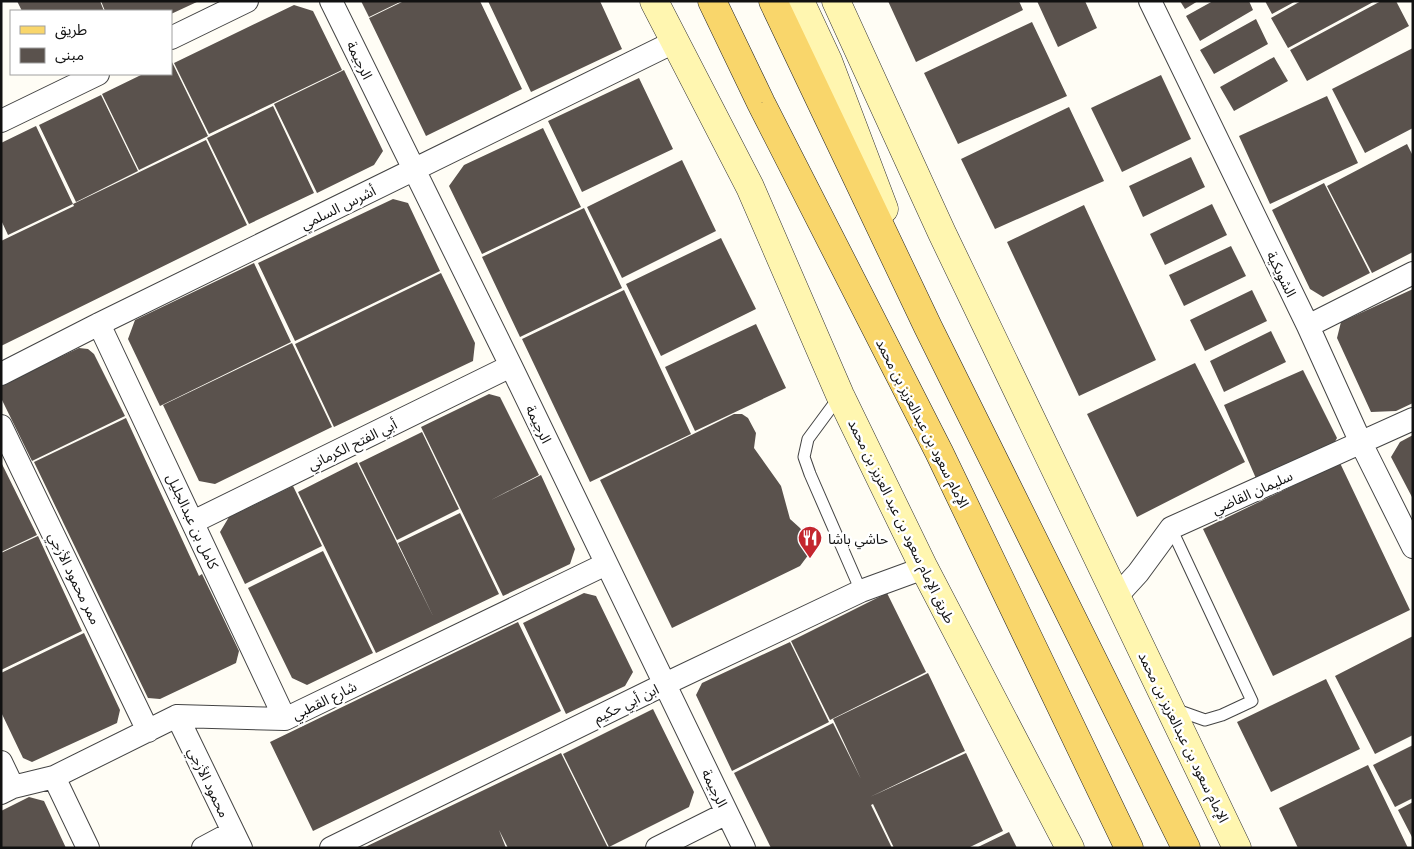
<svg xmlns="http://www.w3.org/2000/svg" width="1414" height="849" font-family="'Noto Serif','Noto Sans Arabic',serif">
<rect width="100%" height="100%" fill="#fffdf5"/>
<path fill="#5a524d" d="M17,1H100L104,11H22Z
M101,1H199L171,14V11H105Z
M361,1H402L369,17Z
M404,1H480L522,89L426,136L369,18Z
M488,1H600L622,49L531,92Z
M888,1H1019L1023,10L916,62Z
M1037,1H1085L1097,28L1058,47Z
M1180,1H1198L1185,9Z
M1213,1H1249L1253,10L1200,41L1186,16Z
M1265,1H1296L1272,14Z
M1301,1H1375L1288,48L1271,18Z
M1381,1H1396L1409,26L1307,81L1290,50Z
M294,5L313,11L342,70L209,134L174,63Z
M1256,19L1268,44L1214,74L1200,50Z
M1032,22L1067,96L958,144L924,73Z
M1413,48V128L1365,153L1332,89Z
M1274,57L1288,81L1234,111L1220,87Z
M171,60L208,136L139,170L102,94L143,74H171Z
M344,70L383,151L374,165L317,193L274,104Z
M1161,75L1191,139L1122,172L1091,108Z
M639,78L673,149L582,192L548,121Z
M101,95L138,171L76,202L39,125Z
M1327,96L1358,163L1270,204L1239,136Z
M273,106L314,193L249,224L207,138Z
M1069,107L1104,181L995,229L961,159Z
M36,126L73,204L8,235L1,220V143Z
M543,128L581,207L482,254L449,186L464,165Z
M206,140L247,225L1,346V241L74,206L73,204Z
M1407,144L1413,156V252L1372,273L1327,186Z
M1191,157L1205,187L1143,217L1129,186Z
M682,160L716,231L622,278L587,207Z
M1324,183L1370,273L1323,297L1310,289L1272,210Z
M393,199L408,203L440,271L295,341L258,263Z
M1212,204L1227,235L1165,265L1150,234Z
M1084,205L1156,360L1079,396L1007,242Z
M584,208L622,288L520,337L482,257Z
M721,238L756,309L661,356L626,284Z
M1231,246L1246,276L1184,306L1169,275Z
M254,263L291,342L160,406L128,339L135,320Z
M441,273L475,343L473,361L334,427L295,344Z
M1413,289V403L1396,411L1371,412L1337,338L1341,322Z
M624,290L691,434L590,482L522,339Z
M1252,290L1267,321L1205,351L1190,320Z
M756,324L786,388L695,431L665,367Z
M1271,331L1286,362L1224,392L1210,361Z
M292,343L332,427L215,484L199,481L163,405Z
M79,348L88,349L94,354L125,416L32,461L1,398V388L4,383Z
M1195,363L1245,462L1137,517L1087,414Z
M1303,370L1337,438L1330,451L1258,483L1224,405Z
M489,394L500,397L539,475L491,500L541,475L575,549L570,564L503,596L421,427Z
M734,414H742L748,418L756,433L754,448L781,486L790,519L800,528L809,541V554L800,566L672,628L600,480Z
M126,418L199,576L202,574L239,651L236,663L160,699L148,698L34,462Z
M422,432L459,509L397,540L359,463Z
M1413,435V499L1391,457L1400,442Z
M1,462L37,535L1,552Z
M357,462L434,618L398,543L460,513L499,594L376,653L298,492Z
M1340,463L1410,610L1273,676L1203,529Z
M293,486L322,546L245,584L220,532L229,517Z
M38,536L82,631L1,670V553Z
M323,551L373,653L307,685L292,678L248,588Z
M584,593L596,596L633,672L625,686L566,714L523,623Z
M887,593L926,672L830,720L791,641Z
M518,622L561,711L313,831L270,742Z
M84,633L120,710L117,723L32,762L23,758L1,712V673Z
M1413,636V735L1375,754L1335,676Z
M790,642L829,722L732,771L696,695L702,683Z
M928,673L965,751L870,797L966,753L1003,831L968,848H894L873,804L871,805L892,848H771L734,773L833,723L861,779L833,719Z
M1326,679L1360,749L1271,792L1237,722Z
M653,709L694,792L689,807L609,847L563,754Z
M1413,745V798L1395,807L1373,765Z
M561,753L608,848H508L499,830L506,848H363Z
M1368,765L1408,848H1298L1279,808Z
M29,797L44,801L66,848H1V811Z
M1413,802V839L1398,810Z
M1009,832L1017,848H976Z"/>
<g fill="none" stroke-linecap="round" stroke-linejoin="round">
<defs>
<path id="lane" d="M839,397L808,439L804,457L810,474L861,591
M1171,528L1252,701L1222,715L1205,720L1174,709"/>
<path id="street" d="M331,1L511,366L744,848
M1150,1L1308,326L1361,443L1413,547
M171,38L247,1
M1,121L98,74
M99,324L285,719
M1308,326L1413,273
M1,374L99,324L674,42
M1,426L148,731
M193,522L511,366
M1116,597L1138,573L1171,528L1413,419
M177,716L241,848
M1,762L13,787
M54,777L88,848
M1,793L13,787L54,777L177,716L285,719L606,564
M203,848L233,832
M331,848L665,684L861,591L924,568
M657,848L727,813"/>
<path id="secondary" d="M654,1L750,187L840,395L924,568L1070,848
M800,1L828,61L884,209
M836,1L942,233L1237,848"/>
<path id="primary" d="M712,1L761,103L939,452L1129,848
M773,1L928,327L1186,848"/>
</defs>
<use href="#lane" stroke="#444" stroke-width="13"/>
<use href="#street" stroke="#444" stroke-width="24"/>
<use href="#secondary" stroke="#333" stroke-width="29"/>
<use href="#primary" stroke="#222" stroke-width="29"/>
<use href="#lane" stroke="#fff" stroke-width="11"/>
<use href="#street" stroke="#fff" stroke-width="22"/>
<use href="#secondary" stroke="#fff6b0" stroke-width="28"/>
<use href="#primary" stroke="#f9d66b" stroke-width="28"/>
</g>
<defs>
<symbol id="restaurant-pin" viewBox="-11 -11 22 30"><path d="M0 17L-7.5 6A9.5 9.5 0 1 1 7.5 6Z" fill="#c4262e" stroke="#fff"/><path d="M-5-6h1v4h1v-4h1v4h1v-4h1v5L-1.5 .5V6h-2V.5L-5-1ZM5-6V6H3V1.5H1.5Q1.5-4 5-6Z" fill="#fff"/></symbol>
</defs>
<g fill-rule="evenodd">
<use href="#restaurant-pin" x="796" y="524" width="28" height="38"/>
</g>
<g text-anchor="middle" dominant-baseline="central" stroke-width="5" stroke-linejoin="round" paint-order="stroke">
<g font-size="14" fill="#111" stroke="#fff">
<text transform="translate(360 60) rotate(64)">الرجيمة</text>
<text transform="translate(338 207) rotate(-26)">أشرس السلمي</text>
<text transform="translate(1282 274) rotate(64)">الشويكية</text>
<text transform="translate(923 423) rotate(63)">الإمام سعود بن عبدالعزيز بن محمد</text>
<text transform="translate(539 424) rotate(64)">الرجيمة</text>
<text transform="translate(352 444) rotate(-26)">أبي الفتح الكرماني</text>
<text transform="translate(1252 492) rotate(-24)">سليمان القاضي</text>
<text transform="translate(193 521) rotate(65)">كامل بن عبدالجليل</text>
<text transform="translate(902 521) rotate(64)">طريق الإمام سعود بن عبد العزيز بن محمد</text>
<text transform="translate(75 578) rotate(64)">ممر محمود الأزجي</text>
<text transform="translate(324 700) rotate(-26)">شارع القطبي</text>
<text transform="translate(626 703) rotate(-26)">ابن أبي حكيم</text>
<text transform="translate(1184 737) rotate(64)">الإمام سعود بن عبدالعزيز بن محمد</text>
<text transform="translate(209 782) rotate(64)">محمود الأزجي</text>
<text transform="translate(715 788) rotate(64)">الرجيمة</text>
</g>
<g font-size="14" fill="#111" stroke="#fff" text-anchor="start">
<text x="828" y="538">حاشي باشا</text>
</g>
</g>
<rect width="1414" height="849" fill="none" stroke="#111111" stroke-width="5"/>
<rect x="10" y="10" width="162" height="65" fill="#ffffff" stroke="#a0a0a0"/>
<rect x="20" y="26" width="25" height="8" fill="#f9d66b" stroke="#a0a0a0"/>
<text x="55" y="35" font-size="15" fill="#111111">طريق</text>
<rect x="20" y="48" width="25" height="15" fill="#5a524d" stroke="#a0a0a0"/>
<text x="55" y="60" font-size="15" fill="#111111">مبنى</text>
</svg>
